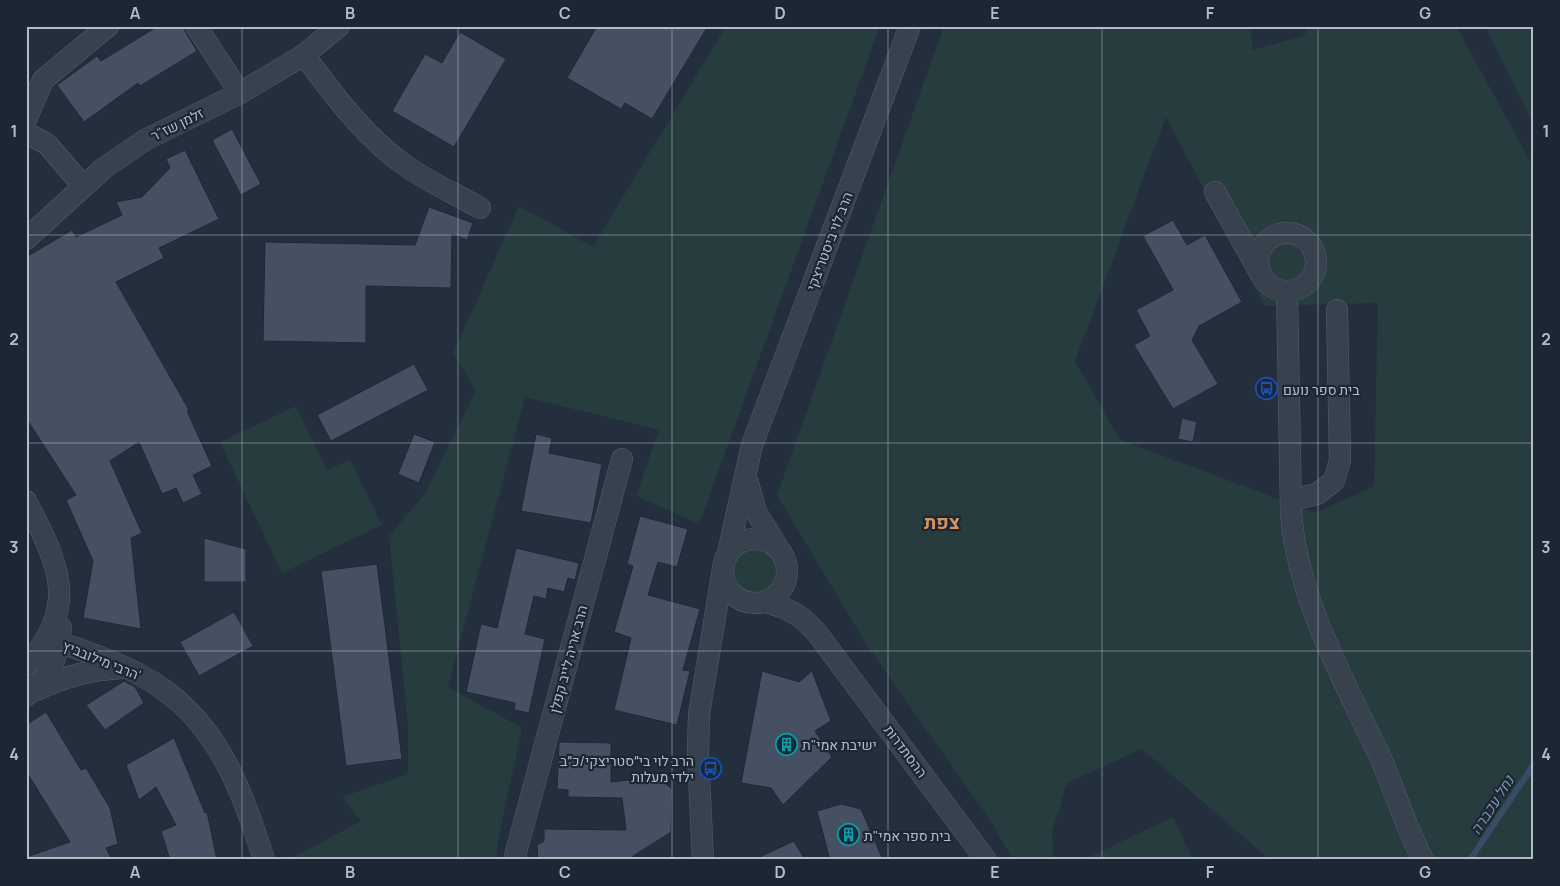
<svg xmlns="http://www.w3.org/2000/svg" width="1560" height="886" font-family="Manrope,Heebo,sans-serif">
<rect width="100%" height="100%" fill="#242f3e"/>
<path fill="#263c3f" fill-rule="evenodd" d="M726,26H880L699,524L636,496L659,430L525,397L448,687L522,728L498,841L497,860H292V858L361,821L342,797L408,774V727L389,536L424,495L476,390L453,354L519,206L593,247Z
M944,26H1251L1252,50L1304,36L1308,26H1456L1534,168V860H1270L1142,749L1067,783L1052,832L1054,860H1013L992,823L866,644L777,495ZM1166,117L1265,306L1378,303L1374,486L1316,513L1120,440L1075,361Z
M1485,26H1534V125L1531,119Z
M296,406L327,470L350,460L382,525L282,573L220,442Z
M734 571a21 21 0 1 1 42 0a21 21 0 1 1-42 0Z
M1173,817L1193,860H1086L1085,859Z"/>
<g fill="none" stroke-linecap="round" stroke-linejoin="round">
<path stroke="#394c67" stroke-width="6" d="M1470,860L1534,764"/>
</g>
<path fill="#455162" stroke="#1f2835" d="M158,26H182L197,51L140,86L138,83L84,122L57,85L97,56L101,61Z
M597,26H708L652,119L625,103L621,109L567,78Z
M460,32L506,59L454,147L392,111L425,54L442,63Z
M232,129L261,184L241,195L212,140Z
M185,150L219,219L159,248L164,258L116,282L189,410L187,411L212,466L193,475L202,494L183,503L176,488L162,494L139,442L110,461L142,533L131,538L141,629L83,618L93,561L66,500L76,495L26,418V257L72,230L76,237L122,215L116,202L142,197L170,168L166,159Z
M429,207L473,223L467,240L452,234L451,288L366,286V343L263,341L265,242L415,245Z
M1173,220L1187,245L1205,235L1242,302L1199,326L1192,340L1218,384L1173,409L1134,345L1150,336L1136,310L1173,290L1143,236Z
M414,364L428,390L331,441L317,415Z
M1182,418L1197,422L1193,442L1178,439Z
M414,434L435,442L419,483L398,474Z
M536,434L552,438L549,453L602,464L591,523L521,511Z
M640,516L688,529L677,567L658,562L648,595L700,609L683,670L690,671L677,725L614,710L631,638L614,632L633,566L627,564Z
M204,538L246,549V582H204Z
M516,548L579,563L575,580L568,578L564,592L548,588L546,599L534,596L525,634L545,639L529,713L514,710L515,703L466,692L481,624L497,628Z
M377,564L402,759L346,766L321,571Z
M234,612L253,646L199,676L180,642Z
M762,671L799,682L812,671L831,721L815,731L832,757L783,805L771,788L741,783Z
M124,681L135,687L144,703L105,730L86,705Z
M46,712L81,770L86,768L110,808L118,844L106,848L112,860H26V857L70,842L26,771V725Z
M174,738L205,813L207,812L217,860H170L161,831L176,825L156,787L139,800L126,765Z
M559,742L611,743V782L658,777L672,789L671,832L627,860H538L537,845L544,841V829L626,830L622,798L568,797V790L557,789Z
M841,804L861,809L883,860H830L817,811Z
M794,841L805,860H753Z"/>
<g fill="none" stroke-linecap="round" stroke-linejoin="round">
<defs>
<path id="minor" d="M196,26L240,93
M304,55C333,94 365,138 406,166C429,182 455,194 480,208
M26,119L43,80L108,26
M26,133L47,144L83,186
M1215,192L1260,273
M1258 262a29 29 0 1 1 58 0a29 29 0 1 1-58 0Z
M26,239L104,168L145,140L240,93L304,55L339,26
M1287,291L1291,513C1298,602 1345,681 1382,761C1396,794 1406,828 1423,860
M748,483L756,512L778,548
M1291,500L1317,494L1334,481L1340,460L1337,310
M26,501C59,564 80,606 26,666
M723 571a32 32 0 1 1 64 0a32 32 0 1 1-64 0Z
M728,553L752,445L910,26
M765,602C790,609 800,614 817,633L986,860
M46,640C65,643 82,650 100,657C203,694 233,761 264,860
M36,690C67,676 88,670 122,668
M26,696C49,680 59,655 61,628
M514,860L622,459
M703,860L698,754L699,714L724,563"/>
</defs>
<use href="#minor" stroke="#565f6c" stroke-width="22"/>
<use href="#minor" stroke="#38414e" stroke-width="21"/>
</g>
<path fill="none" stroke="#b4bcc9" stroke-width="1" stroke-opacity="0.55" d="M242,26V860M458,26V860M672,26V860M888,26V860M1102,26V860M1318,26V860M26,235H1534M26,443H1534M26,651H1534"/>
<defs>
<symbol id="bus-ring" viewBox="-11 -11 22 22"><circle r="9.5" fill="#1d2633" stroke="#1a4fb4" stroke-width="1.5"/><path d="M-5-6H5V4H4V6H2V4H-2V6H-4V4H-5ZM-3.5-4V0h7V-4ZM-3.5 1.2v1.5H-2V1.2ZM2 1.2v1.5H3.5V1.2Z" fill="#1a4fb4"/></symbol>
<symbol id="building-ring" viewBox="-11 -11 22 22"><circle r="9.5" fill="#1d2633" stroke="#0f9aa8" stroke-width="1.5"/><path d="M-4-6H4V6H1V3H-1V6H-4ZM-2.5-4.3h1.7v1.8h-1.7ZM.8-4.3h1.7v1.8H.8ZM-2.5-1h1.7V.8h-1.7ZM.8-1h1.7V.8H.8Z" fill="#0f9aa8"/></symbol>
</defs>
<g fill-rule="evenodd">
<use href="#bus-ring" x="1254" y="376" width="25" height="25"/>
<use href="#building-ring" x="774" y="732" width="25" height="25"/>
<use href="#bus-ring" x="698" y="756" width="25" height="25"/>
<use href="#building-ring" x="836" y="822" width="25" height="25"/>
</g>
<g text-anchor="middle" dominant-baseline="central" stroke-width="4.5" stroke-linejoin="round" paint-order="stroke">
<g font-size="14" fill="#b4bcc9" stroke="#1d2633">
<text transform="translate(177 124) rotate(-26)">זלמן שז"ר</text>
<text transform="translate(829 241) rotate(-69)">הרב לוי ביסטריצקי</text>
<text transform="translate(568 659) rotate(-75)">הרב אריה לייב קפלן</text>
<text transform="translate(102 660) rotate(22)">הרבי מילובביץ'</text>
<text transform="translate(906 751) rotate(53)">ההסתדרות</text>
</g>
<g font-size="14" fill="#b4bcc9" stroke="#1d2633" text-anchor="start">
<text x="1283" y="389">בית ספר נועם</text>
<text x="802" y="744">ישיבת אמי"ת</text>
<text x="694" y="760" text-anchor="end">הרב לוי בי״סטריצקי/כ״ב<tspan x="694" dy="16">ילדי מעלות</tspan></text>
<text x="864" y="835">בית ספר אמי"ת</text>
</g>
<g font-size="15" font-style="italic" fill="#7c92b1" stroke="#1d2633">
<text transform="translate(1492 805) rotate(-57)">נחל עכברה</text>
</g>
<g font-size="19" font-weight="bold" fill="#d59563" stroke="#1d2633">
<text x="942" y="522">צפת</text>
</g>
</g>
<rect width="1560" height="886" fill="none" stroke="#1d2633" stroke-width="55"/>
<rect x="28" y="28" width="1504" height="830" fill="none" stroke="#b4bcc9" stroke-width="2"/>
<g font-size="16" text-anchor="middle" font-weight="bold" fill="#b4bcc9">
<text x="135" y="19">A</text>
<text x="350" y="19">B</text>
<text x="565" y="19">C</text>
<text x="780" y="19">D</text>
<text x="995" y="19">E</text>
<text x="1210" y="19">F</text>
<text x="1425" y="19">G</text>
<text x="14" y="137">1</text>
<text x="1546" y="137">1</text>
<text x="14" y="345">2</text>
<text x="1546" y="345">2</text>
<text x="14" y="553">3</text>
<text x="1546" y="553">3</text>
<text x="14" y="760">4</text>
<text x="1546" y="760">4</text>
<text x="135" y="878">A</text>
<text x="350" y="878">B</text>
<text x="565" y="878">C</text>
<text x="780" y="878">D</text>
<text x="995" y="878">E</text>
<text x="1210" y="878">F</text>
<text x="1425" y="878">G</text>
</g>
</svg>
